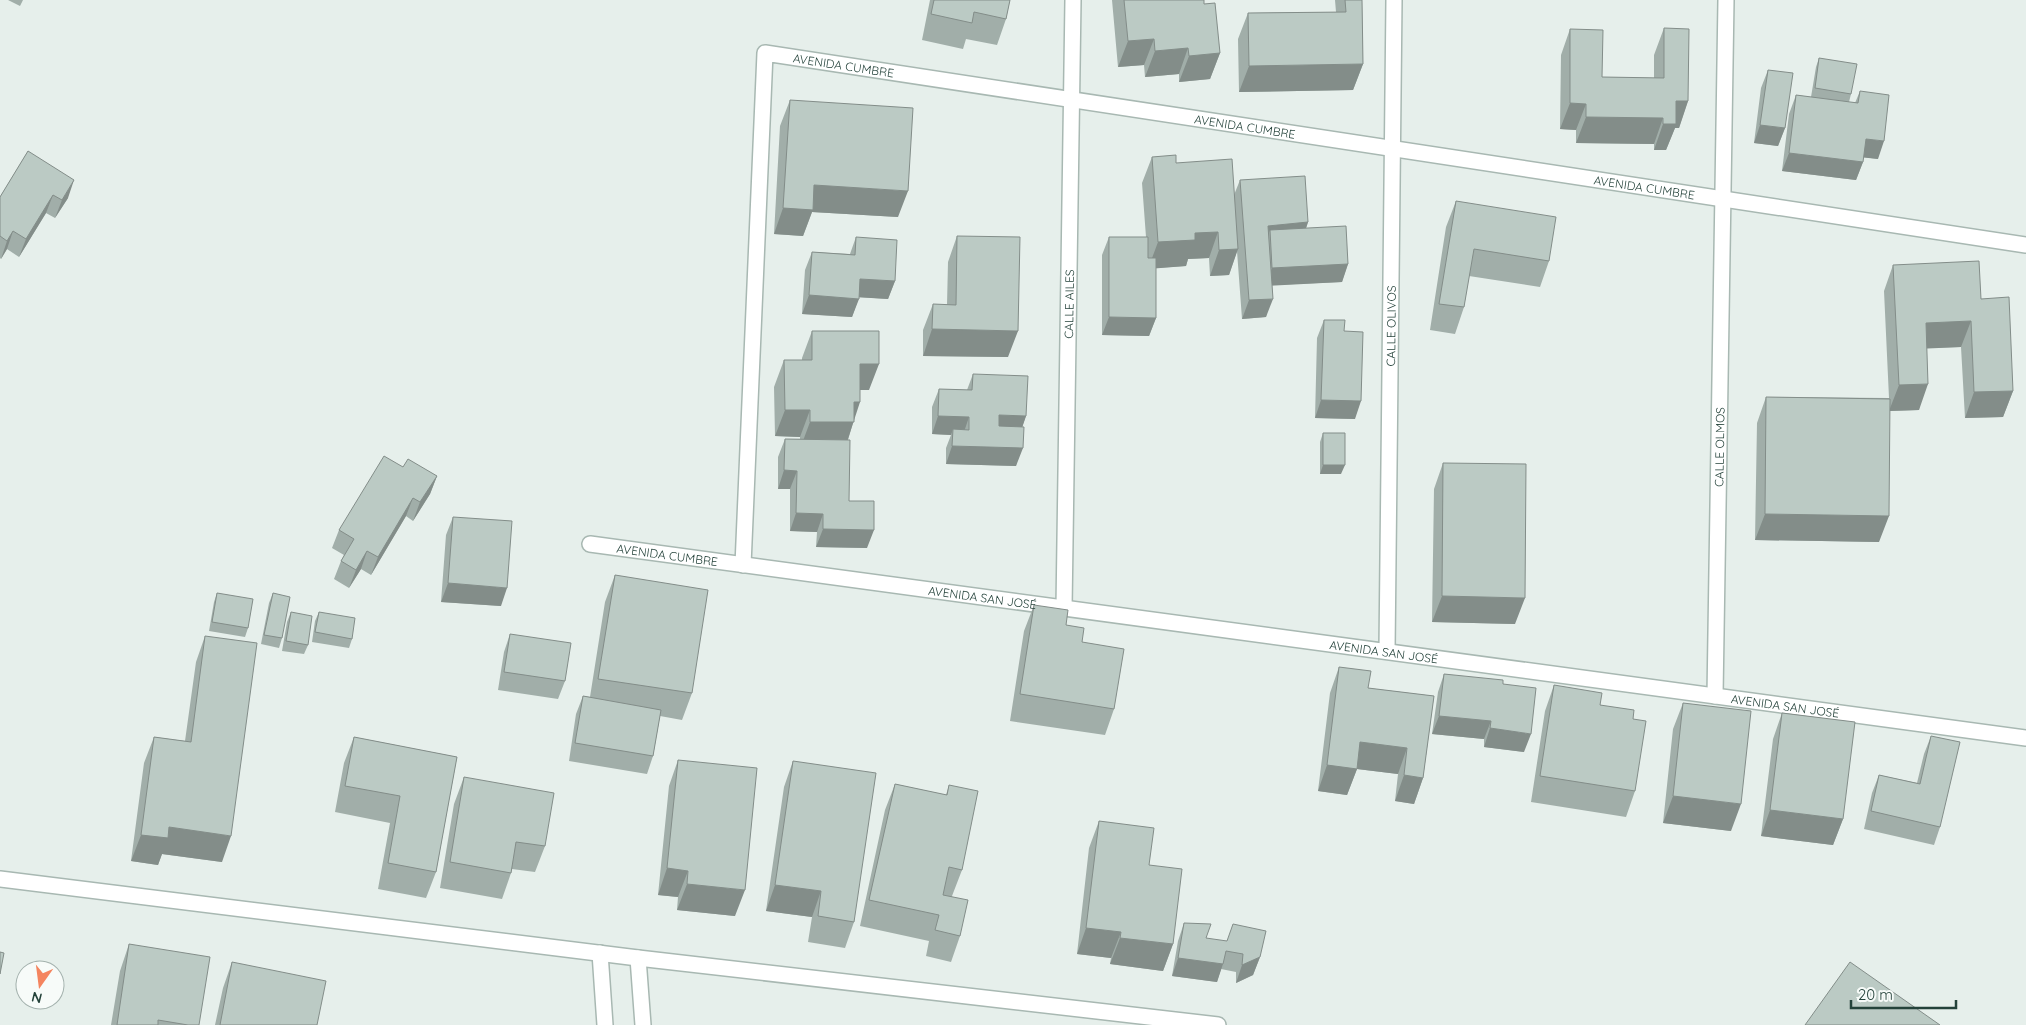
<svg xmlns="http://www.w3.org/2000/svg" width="2026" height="1025" font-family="Quicksand,sans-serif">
<rect width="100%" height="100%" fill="#e6efeb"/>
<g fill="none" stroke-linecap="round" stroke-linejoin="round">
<defs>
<g id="minor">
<path id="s1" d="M590,544L2026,738"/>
<path id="s2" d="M743,565L765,53L2026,245"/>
<path id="s3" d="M1064,608L1073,0"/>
<path id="s4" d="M1387,651L1394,0"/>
<path id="s5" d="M1715,696L1726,0"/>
<path d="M0,879L638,958L1218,1025"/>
<path d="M600,953L605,1025"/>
<path d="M638,958L643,1025"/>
</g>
</defs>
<use href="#minor" stroke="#a8b8b2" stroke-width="18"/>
<use href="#minor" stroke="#fff" stroke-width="15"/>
</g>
<path fill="#a1aea9" d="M8,0H23L20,6Z
M930,0H1010L1006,19L997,45L966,39L963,49L922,40Z
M1112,0H1204V4L1220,53L1210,79L1179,82V74L1145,77L1144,65L1118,67Z
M1335,0H1362L1363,64L1353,90L1239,92L1238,39L1248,13L1336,12Z
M1664,28L1688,101L1679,128H1675L1666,150H1654V144L1576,143V130L1560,129L1561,55L1570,29L1602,77L1654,78V55Z
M1819,58L1851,94L1849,102L1855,103L1860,91L1878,159L1863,157V162L1856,180L1782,171L1789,114L1796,95L1811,97L1816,67Z
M1768,70L1785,128L1778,146L1754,143L1761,88Z
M790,100L898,217L812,212L803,236L774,234L780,126Z
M28,151L68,198L55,218L46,213L19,257L7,249L1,259L0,258V197Z
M1152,157L1176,163L1234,195L1240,180L1308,222L1306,228L1348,264L1342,282L1272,285L1266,317L1242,319L1237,251L1229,275L1210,276L1209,258L1188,259L1186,266L1156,268V318L1149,336L1102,335V255L1109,237H1146L1142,183Z
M1456,201L1549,261L1540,287L1469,276L1464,307L1455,334L1430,330L1446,227Z
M957,236L1008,357L923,356V330L933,304L947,305L948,262Z
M856,237L895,281L888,299L859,297L852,317L802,314L805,270L812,252L850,254Z
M1893,265L1981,299L2013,391L2003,417L1965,418L1961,347L1927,348L1919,410L1890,411L1879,542L1755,540L1757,423L1766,397L1889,398L1884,291Z
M1324,320L1344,331L1355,419L1315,418L1317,338Z
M812,331L869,390H860L854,419L848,440L849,501L867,548L816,547L817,532L790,531V489H778V457L785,439H800V437L775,436L774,387L784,360H802V358Z
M973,374L1026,416L1022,427L1016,466L946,464V448L951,435L932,434V407L939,389L967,390Z
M1323,433L1341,474H1320V442Z
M1443,463L1515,624L1432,622L1434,489Z
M403,467L437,476L430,494L413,521L406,516L371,575L361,569L349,588L334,579L341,561L344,555L332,548L339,530Z
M453,517L501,606L441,602L446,535Z
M615,575L692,693L682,720L660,716L653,756L647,774L569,761L576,714L583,696L590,697L605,602Z
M217,593L248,628L245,637L209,631L214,602Z
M273,593L282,638L279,648L261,644L269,603Z
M1034,605L1066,625L1082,642L1114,709L1105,735L1010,721L1024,631Z
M291,612L308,645L304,654L282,651L287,622Z
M319,612L352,639L349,648L312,642L315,621Z
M510,634L565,681L558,699L498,690L504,652Z
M205,636L222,862L162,854L158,865L131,861L144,763L154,737L185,741L196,662Z
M1339,667L1368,688L1434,696L1423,778L1414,804L1395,801L1398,774L1357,769L1347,795L1318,791L1330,693Z
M1444,674L1503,684L1524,752L1484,747V739L1432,734L1438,692Z
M1554,685L1633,719L1635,791L1626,817L1531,802L1545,711Z
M1683,703L1731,831L1663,823L1673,729Z
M1782,713L1843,819L1833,845L1761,836L1773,739Z
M1931,736L1940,827L1934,845L1864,829L1872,793L1879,775L1917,783L1924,754Z
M354,737L457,757L436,872L426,898L378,889L390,823L335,812L344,763Z
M678,760L735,916L677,910L678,897L658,895L669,786Z
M793,761L854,922L845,948L808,942L812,917L766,911L784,787Z
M464,777L545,846L535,872L512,869L511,873L502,899L440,888L454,804Z
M895,784L946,795L949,785L962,870L952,896L960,936L951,962L926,956L929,941L860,926L885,810Z
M1099,821L1149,865L1173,944L1163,971L1110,964L1111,958L1077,954L1089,848Z
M1184,923L1206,938L1260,957L1253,975L1236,983V972L1221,969L1217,982L1172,976L1178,941Z
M129,944L199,1025H111L120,971Z
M232,962L317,1025H215L223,988Z"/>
<path fill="#838d89" d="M1154,39L1144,65L1118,67L1128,41Z
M1188,48L1179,74L1145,77L1155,51Z
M1220,53L1210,79L1179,82L1189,56Z
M1363,64L1353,90L1239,92L1249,66Z
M1676,101H1688L1679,128H1675L1666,150H1654L1663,124Z
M1570,103L1586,104L1576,130L1560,129Z
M1586,117L1663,118L1654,144L1576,143Z
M1760,125L1785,128L1778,146L1754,143Z
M1866,139L1884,141L1878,159L1859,157Z
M1789,153L1863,162L1856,180L1782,171Z
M74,180L68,198L55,218L62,200Z
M814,185L908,191L898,217L812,212L803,236L774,234L783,208Z
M53,195L46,213L19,257L26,239Z
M1308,222L1302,241L1270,230L1265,243L1268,226Z
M13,231L7,249L1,259L7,241Z
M1218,232L1209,258L1188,259L1186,266L1148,269L1158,242L1195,233Z
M1238,249L1229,275L1210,276L1219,250Z
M1348,264L1342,282L1266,286L1272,268Z
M860,279L895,281L888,299L854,297Z
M809,295L859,299L852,317L802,314Z
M1273,299L1266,317L1242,319L1249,300Z
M1109,317L1156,318L1149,336L1102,335Z
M1971,321L1961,347L1916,349L1926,323Z
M932,329L1018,331L1008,357L923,356Z
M860,364H879L869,390H850Z
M1928,384L1919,410L1889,411L1899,385Z
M2013,391L2003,417L1965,418L1974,392Z
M1321,400L1361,401L1355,419L1315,418Z
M854,402H860L845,448L800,449L810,422Z
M785,410H810L800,437L775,436Z
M999,415L1026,416L1020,434L993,433Z
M938,416L969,417L963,435L953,429L951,435L932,434Z
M952,446L1023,448L1016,466L946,464Z
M1323,465H1345L1341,474H1320Z
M784,470L797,471L790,489H778Z
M437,476L430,494L413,521L420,502Z
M413,498L406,516L371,575L378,557Z
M796,513L823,514L817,532L790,531Z
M1765,514L1889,516L1879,542L1755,540Z
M823,529L874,530L867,548L816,547Z
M367,551L361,569L349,588L356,570Z
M448,583L507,588L501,606L441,602Z
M1442,596L1525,598L1515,624L1432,622Z
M1439,716L1491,721L1484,739L1432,734Z
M1490,728L1531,734L1524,752L1484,747Z
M1360,742L1407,748L1398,774L1357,769L1347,795L1318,791L1327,765Z
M1404,775L1423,778L1414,804L1395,801Z
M1673,796L1741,804L1731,831L1663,823Z
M1770,810L1843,819L1833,845L1761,836Z
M169,827L231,836L222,862L162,854L158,865L131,861L141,835Z
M667,868L688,871L678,897L658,895Z
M687,884L745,890L735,916L677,910Z
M775,885L821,891L812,917L766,911Z
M1086,928L1121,932L1111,958L1077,954Z
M1120,938L1173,944L1163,971L1110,964Z
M1260,957L1253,975L1236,983L1242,965Z
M1178,958L1223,964L1217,982L1172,976Z"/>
<path fill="#bbcac4" stroke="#838d89" d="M934,0H1010L1006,19L974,12L972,23L931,14Z
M1124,0H1204V4L1215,3L1220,53L1189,56L1188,48L1155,51L1154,39L1128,41Z
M1345,0H1362L1363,64L1249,66L1248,13L1346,12Z
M1664,28L1689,29L1688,101H1676V124H1663V118L1586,117V104L1570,103V29L1603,30L1602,77L1664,78Z
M1819,58L1857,64L1851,94L1815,88Z
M1768,70L1793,73L1785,128L1760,125Z
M1860,91L1889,95L1884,141L1866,139L1863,162L1789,153L1796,95L1858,103Z
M790,100L913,108L908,191L814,185L813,210L783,208Z
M28,151L74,180L62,200L53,195L26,239L13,231L7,241L0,236V197Z
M1176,155V163L1232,159L1238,249L1219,250L1218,232L1195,233V240L1158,242L1152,157Z
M1305,176L1308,222L1268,226L1273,299L1249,300L1240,180Z
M1456,201L1556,217L1549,261L1474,249L1464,307L1439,304Z
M1346,226L1348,264L1272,268L1270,230Z
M957,236L1020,237L1018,331L932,329L933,304L956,305Z
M856,237L897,240L895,281L860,279L859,299L809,295L812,252L855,255Z
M1109,237H1148V258H1156V318L1109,317Z
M1979,261L1981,299L2009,297L2013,391L1974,392L1971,321L1926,323L1928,384L1899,385L1893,265Z
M1324,320H1345L1344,331L1363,332L1361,401L1321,400Z
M812,331H879V364H860V402H854V422H810V410H785L784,360H812Z
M973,374L1028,376L1026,416L999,415V426L1024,427L1023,448L952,446L953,429L969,430V417L938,416L939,389L972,390Z
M1766,397L1890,399L1889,516L1765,514Z
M1323,433H1345V465H1323Z
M785,439L850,440L849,501H874V530L823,529V514L796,513L797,471L784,470Z
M384,456L403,467L408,459L437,476L420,502L413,498L378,557L367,551L356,570L341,561L354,539L339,530Z
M1443,463L1526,464L1525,598L1442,596Z
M453,517L512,521L507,588L448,583Z
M615,575L708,590L692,693L598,679Z
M217,593L253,599L248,628L212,622Z
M273,593L290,597L282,638L264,635Z
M1034,605L1068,610L1066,625L1084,628L1082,642L1124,649L1114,709L1020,694Z
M291,612L312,616L308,645L286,641Z
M319,612L355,618L352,639L315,632Z
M510,634L571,643L565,681L504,672Z
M205,636L257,643L231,836L169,827L168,838L141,835L154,737L191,742Z
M1339,667L1371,671L1368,688L1434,696L1423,778L1404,775L1407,748L1360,742L1357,769L1327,765Z
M1444,674L1503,680V684L1536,688L1531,734L1490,728L1491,721L1439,716Z
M1554,685L1602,693L1600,705L1634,710L1633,719L1646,721L1635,791L1540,776Z
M583,696L661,710L653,756L575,743Z
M1683,703L1751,711L1741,804L1673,796Z
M1782,713L1855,722L1843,819L1770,810Z
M1931,736L1960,742L1940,827L1871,811L1879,775L1920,784Z
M354,737L457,757L436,872L388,863L400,796L345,786Z
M678,760L757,768L745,890L687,884L688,871L667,868Z
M793,761L876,773L854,922L818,916L821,891L775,885Z
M464,777L554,793L545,846L516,842L511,873L450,862Z
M895,784L947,795L949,785L978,791L962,870L949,867L943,895L968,900L960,936L935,930L939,915L869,900Z
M1099,821L1154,828L1149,865L1182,869L1173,944L1120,938L1121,932L1086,928Z
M1184,923L1211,924L1206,938L1227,941L1233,924L1266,931L1260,957L1242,965L1243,954L1226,951L1223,964L1178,958Z
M129,944L210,957L199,1025H188L158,1020V1025H117Z
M0,952L4,953L0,974Z
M232,962L326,981L317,1025H220Z
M1850,962L1940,1025H1805Z"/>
<g text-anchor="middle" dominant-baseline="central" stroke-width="4" stroke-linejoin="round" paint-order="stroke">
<g font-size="12" fill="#24423a" stroke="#f7fbf9">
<text stroke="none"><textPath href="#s2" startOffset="592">AVENIDA CUMBRE</textPath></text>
<text stroke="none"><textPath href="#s2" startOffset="998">AVENIDA CUMBRE</textPath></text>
<text stroke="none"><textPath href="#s2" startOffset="1402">AVENIDA CUMBRE</textPath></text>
<text stroke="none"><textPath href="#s3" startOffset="304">CALLE AILES</textPath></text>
<text stroke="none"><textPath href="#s4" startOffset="325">CALLE OLIVOS</textPath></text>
<text stroke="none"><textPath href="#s5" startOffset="249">CALLE OLMOS</textPath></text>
<text stroke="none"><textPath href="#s1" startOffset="78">AVENIDA CUMBRE</textPath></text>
<text stroke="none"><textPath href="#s1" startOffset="396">AVENIDA SAN JOSÉ</textPath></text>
<text stroke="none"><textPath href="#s1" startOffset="801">AVENIDA SAN JOSÉ</textPath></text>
<text stroke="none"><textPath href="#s1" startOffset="1206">AVENIDA SAN JOSÉ</textPath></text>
</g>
</g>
<g transform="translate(40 985) rotate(194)"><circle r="24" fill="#f7fbf9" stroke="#a3b1ad"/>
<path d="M0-4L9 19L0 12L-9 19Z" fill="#f4845f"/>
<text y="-8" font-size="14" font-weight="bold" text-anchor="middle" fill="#24423a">N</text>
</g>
<path d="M1851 1000v8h105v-8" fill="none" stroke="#24423a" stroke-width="2.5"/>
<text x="1858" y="1000" font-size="15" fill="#24423a" stroke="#f7fbf9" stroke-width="4" paint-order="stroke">20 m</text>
</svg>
